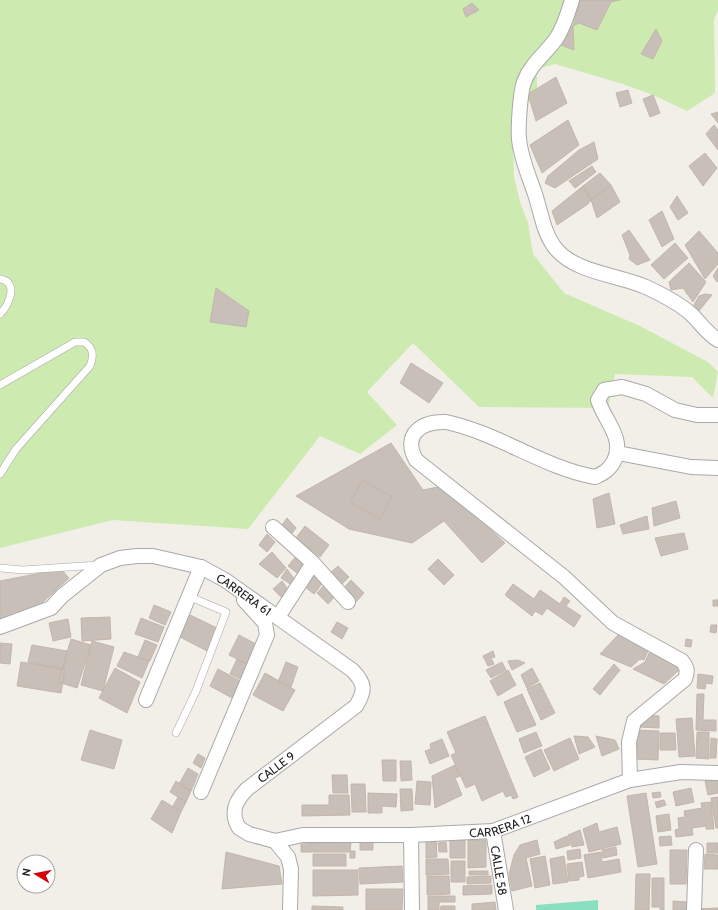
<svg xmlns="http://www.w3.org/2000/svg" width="718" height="910" font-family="Cabin,sans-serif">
<rect width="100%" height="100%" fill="#f2efe9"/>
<path fill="#cdebb0" d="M0,0H718V10L714,19L715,93L687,111L653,95L623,84L555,64L537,69V94L514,120L513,137L514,177L520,202L528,223L533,254L564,293L640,326L708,362L718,372L713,398L692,377L615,374L608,408L479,407L413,343L367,392L397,425L360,454L320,436L248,529L113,520L0,548Z"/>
<path fill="#88e0be" d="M598,900V910H536V905Z"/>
<path fill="#c7bfb8" stroke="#c4b6ab" d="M580,0H620L611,2L597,30L579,23L573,26Z
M472,3L479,10L466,17L463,9Z
M567,26H573L574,50L561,45Z
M656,29L662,41L653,59L641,54Z
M556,77L567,103L536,121L528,94Z
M628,90L632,103L620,107L616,93Z
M653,95L660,113L650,117L643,99Z
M718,112V123L711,114Z
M568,120L579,145L542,173L530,145Z
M714,125L718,130V150L706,134Z
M594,142L598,159L555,188L545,183L548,176L579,150Z
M705,153L717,168L703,186L689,166Z
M592,166L596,172L575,188L569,181Z
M600,173L611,185L591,200L583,186Z
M611,185L620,202L597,218L591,200Z
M583,186L591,200L588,204L557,225L552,211Z
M677,196L688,213L678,220L670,207Z
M662,211L674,239L662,247L649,220Z
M629,230L650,260L637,265L629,259L630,255L622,235Z
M699,231L718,253V264L705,279L685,245Z
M675,243L688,258L664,279L651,265Z
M689,263L706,282L693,302L683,288L671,290L669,282Z
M718,268V280L717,282L713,276Z
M216,288L249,311L246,327L210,322Z
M705,294L712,295L698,312L694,305L699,296Z
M411,363L443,383L429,403L400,383Z
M391,443L423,490L443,486L505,543L482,563L444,521L412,543L349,529L296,496Z
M362,480L392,497L380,519L350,502Z
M609,493L615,524L597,528L593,499Z
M676,501L680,518L654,526L652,508Z
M647,516L649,529L623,534L620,525Z
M287,518L296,528L290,536L280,528Z
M305,526L329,545L320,557L296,538Z
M684,533L688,549L661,556L655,538Z
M267,534L275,542L267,552L259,545Z
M272,552L286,568L277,578L259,564Z
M297,555L307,564L298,574L288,566Z
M438,559L454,575L444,585L428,569Z
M338,566L349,577L341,585L330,573Z
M61,569L69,578L31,613L0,624V581Z
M287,569L295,580L292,585L281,578Z
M312,571L324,581L314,594L301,584Z
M351,580L364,593L355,603L342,590Z
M282,581L290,592L285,601L273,589Z
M326,583L337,594L328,604L317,593Z
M513,584L534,599L540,590L560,604L564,597L570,601L566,606L581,616L574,627L547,608L542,615L535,611L532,616L505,595Z
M713,600H718V606H713Z
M154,605L171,612L165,625L149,618Z
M186,613L217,628L207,651L178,636Z
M110,617L111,639L82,641L81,618Z
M141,618L164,627L158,642L135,634Z
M68,619L71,637L53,641L49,623Z
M337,622L348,628L342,639L331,632Z
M711,625H717L716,633L710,632Z
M619,634L649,648L644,660L640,659L631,667L600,654Z
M239,635L256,644L247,664L229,655Z
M71,639L91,645L77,688L58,682Z
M686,639L692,640L691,647L685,646Z
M145,640L157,645L150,661L138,657Z
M92,641L114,647L103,691L81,685Z
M0,643L12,644L10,664L0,663Z
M32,645L67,651L63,670L28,662Z
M655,650L680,669L664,684L633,669L645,662L649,653Z
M493,651L495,657L491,658L494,664L488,666L483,656Z
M124,652L149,661L142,678L117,666Z
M237,659L247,664L240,679L230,674Z
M518,660L525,663L512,670L508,661Z
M21,662L65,669L61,693L17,686Z
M286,662L298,667L291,687L278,682Z
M502,662L506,670L491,678L486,670Z
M614,664L620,670L600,695L593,689Z
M115,668L140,682L127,713L99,698Z
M532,668L539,681L527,688L521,675Z
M218,669L240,681L232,698L210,686Z
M508,670L516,685L498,696L490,681Z
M265,673L295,690L283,711L253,695Z
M698,674L713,676L712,684L706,683L705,689L697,688Z
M540,683L555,713L541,720L527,689Z
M522,694L536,725L517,732L504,702Z
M697,694H704L703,720H716V731L696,730Z
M642,715L659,716V728L638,727Z
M485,716L518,797L513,799L511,795L506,797L503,791L482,801L475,784L466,788L451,755L456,753L447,732Z
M692,718L695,756L679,757L676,719Z
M90,730L122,740L114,769L81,760Z
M636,730L659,731L658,760L635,759Z
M536,732L542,746L524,753L519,739Z
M697,732H709V759L696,758Z
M660,733H675L676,750H660Z
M574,736L588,737L595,747L579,754Z
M596,736L615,740L619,749L602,756Z
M570,738L579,759L554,771L544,750Z
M711,738L717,739L716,758H710Z
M442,739L449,756L430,764L425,751L431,749L430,744Z
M541,749L550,769L534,777L525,757Z
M198,754L205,758L201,768L193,763Z
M382,760H396V781H383Z
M400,761H411L412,780L401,781Z
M455,765L460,776L455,778L462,795L435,808L432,776Z
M188,768L198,774L191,791L179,784Z
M332,775H347L348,793H333Z
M718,778V793L708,795L705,781Z
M176,781L191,791L186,802L170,792Z
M417,781L431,782L430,805L415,804Z
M351,784H365L366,812H352Z
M691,788L694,802L676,806L673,792Z
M400,789H412L413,810L401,811Z
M660,792L661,797L653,798L652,793Z
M368,793L397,794L396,807L382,806V813H368Z
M646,793L657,864L638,867L627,796Z
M329,795H349L350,815L302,816V805H329Z
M178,797L186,802L181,812L173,806Z
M718,797V828H716L711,798Z
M162,800L181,812L172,833L151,819Z
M664,800L666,805L657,808L655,802Z
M711,802L714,829H706V826L692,828L693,835L676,837L675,830L679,829L678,818L685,817L684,811L702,808L701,803Z
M669,814L671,830L658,832L656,816Z
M597,823L599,832L617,827L621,844L589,852L583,829Z
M580,830L584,845L572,847L568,835Z
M567,836L570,845L556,849L554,842Z
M671,836L672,845L660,846L659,837Z
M450,839L465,840V858H450Z
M436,840L437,857L426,858V841Z
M468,840H486V867L468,868Z
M537,840L540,854L526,858L532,886L512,891L509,874L514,855L520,845Z
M373,841V850H360V842Z
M351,842L350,852H301V844Z
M446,842L447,852H439L438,843Z
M707,843H718V853H707Z
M616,847L617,855L603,858L602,850Z
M580,849L581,858L568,860L567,851Z
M670,850H687L686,884H670Z
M350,851H355V858H350Z
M226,852L279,866L282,884L222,889Z
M601,852L602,862L619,859L621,872L588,878L584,855Z
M313,854H346V866H313Z
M705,854L718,855V869H704Z
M545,856L550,885L535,888L530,859Z
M564,856L568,882L553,884L550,859Z
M426,859H448L449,874L426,875Z
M451,861H465V882H451Z
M582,862L584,876L579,877V880L569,881L567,864Z
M402,866L403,882L360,884L359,868Z
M313,870H358V895L313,896Z
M469,871H488V875H469Z
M636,874H650L649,910H635Z
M427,876H449L450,894L427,895Z
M491,876V883L467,884V877Z
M652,878H664V910H660V907H652Z
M492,885V894L463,895V886Z
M366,889H403L402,910H366Z
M428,896H455V902H439V910H428Z
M673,901L687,902V910H673Z
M495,902L496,910H472V904Z
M312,906L343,907V910H312Z
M441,906H455V910H440Z
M718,908V910H696V909Z"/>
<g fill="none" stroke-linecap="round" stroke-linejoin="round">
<defs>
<path id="lane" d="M0,279C20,282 8,306 0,314
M0,385L75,342H84C94,348 94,356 90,366L16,449L0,474
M0,568L23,570L98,565
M176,733L196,691L226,612L188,596"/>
<g id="street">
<path d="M572,0C568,13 564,27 556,39C545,54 530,65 524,82C520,93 518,128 519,139C521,159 529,176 535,194C541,212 544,236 557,250C577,273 619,275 646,287C661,294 677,302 690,313C700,322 706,333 718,340"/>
<path d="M618,453L691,467L718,468"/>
<path d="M273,527L313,563"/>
<path d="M278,617L313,563L348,602"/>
<path id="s1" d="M0,627L51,608L62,596L101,565L120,558L137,556H153L201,567L225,580L352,670C365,683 366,690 356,706L247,789C235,801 230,813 239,828L249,834L275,841L303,835H411L493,831L630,780L681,772L718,773"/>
<path d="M146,700L201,567"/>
<path d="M630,780L629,742L634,721L685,679C688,671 687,667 682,661L613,623L564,577L416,460C402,435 421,421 446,422C498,433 544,468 595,477C604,473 609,470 614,461C625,438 605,422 598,400L604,390L622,387L646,394L675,410L697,415H718"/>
<path d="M201,792L267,635L265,623L244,600"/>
<path id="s2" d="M493,831L506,910"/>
<path d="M411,835L412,910"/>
<path d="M275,841L288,857L291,869L290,910"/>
<path d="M694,910L696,850"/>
</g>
</defs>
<use href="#lane" stroke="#a9a9a9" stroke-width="8"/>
<use href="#street" stroke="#a9a9a9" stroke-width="16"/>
<use href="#lane" stroke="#fff" stroke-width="7"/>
<use href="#street" stroke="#fff" stroke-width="14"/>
</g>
<g text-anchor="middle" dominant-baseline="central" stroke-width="3" stroke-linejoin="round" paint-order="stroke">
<g font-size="12" fill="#222" stroke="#fff">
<text stroke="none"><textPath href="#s1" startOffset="274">CARRERA 61</textPath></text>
<text transform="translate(276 767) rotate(-37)">CALLE 9</text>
<text stroke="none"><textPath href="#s1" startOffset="893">CARRERA 12</textPath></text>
<text stroke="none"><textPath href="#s2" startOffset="40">CALLE 58</textPath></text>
</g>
</g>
<g transform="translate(36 874) rotate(280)"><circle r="19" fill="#ffffff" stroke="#a7a7a7"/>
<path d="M0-3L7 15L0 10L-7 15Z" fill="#d40000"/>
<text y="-6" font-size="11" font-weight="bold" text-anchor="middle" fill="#222222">N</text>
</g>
</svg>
